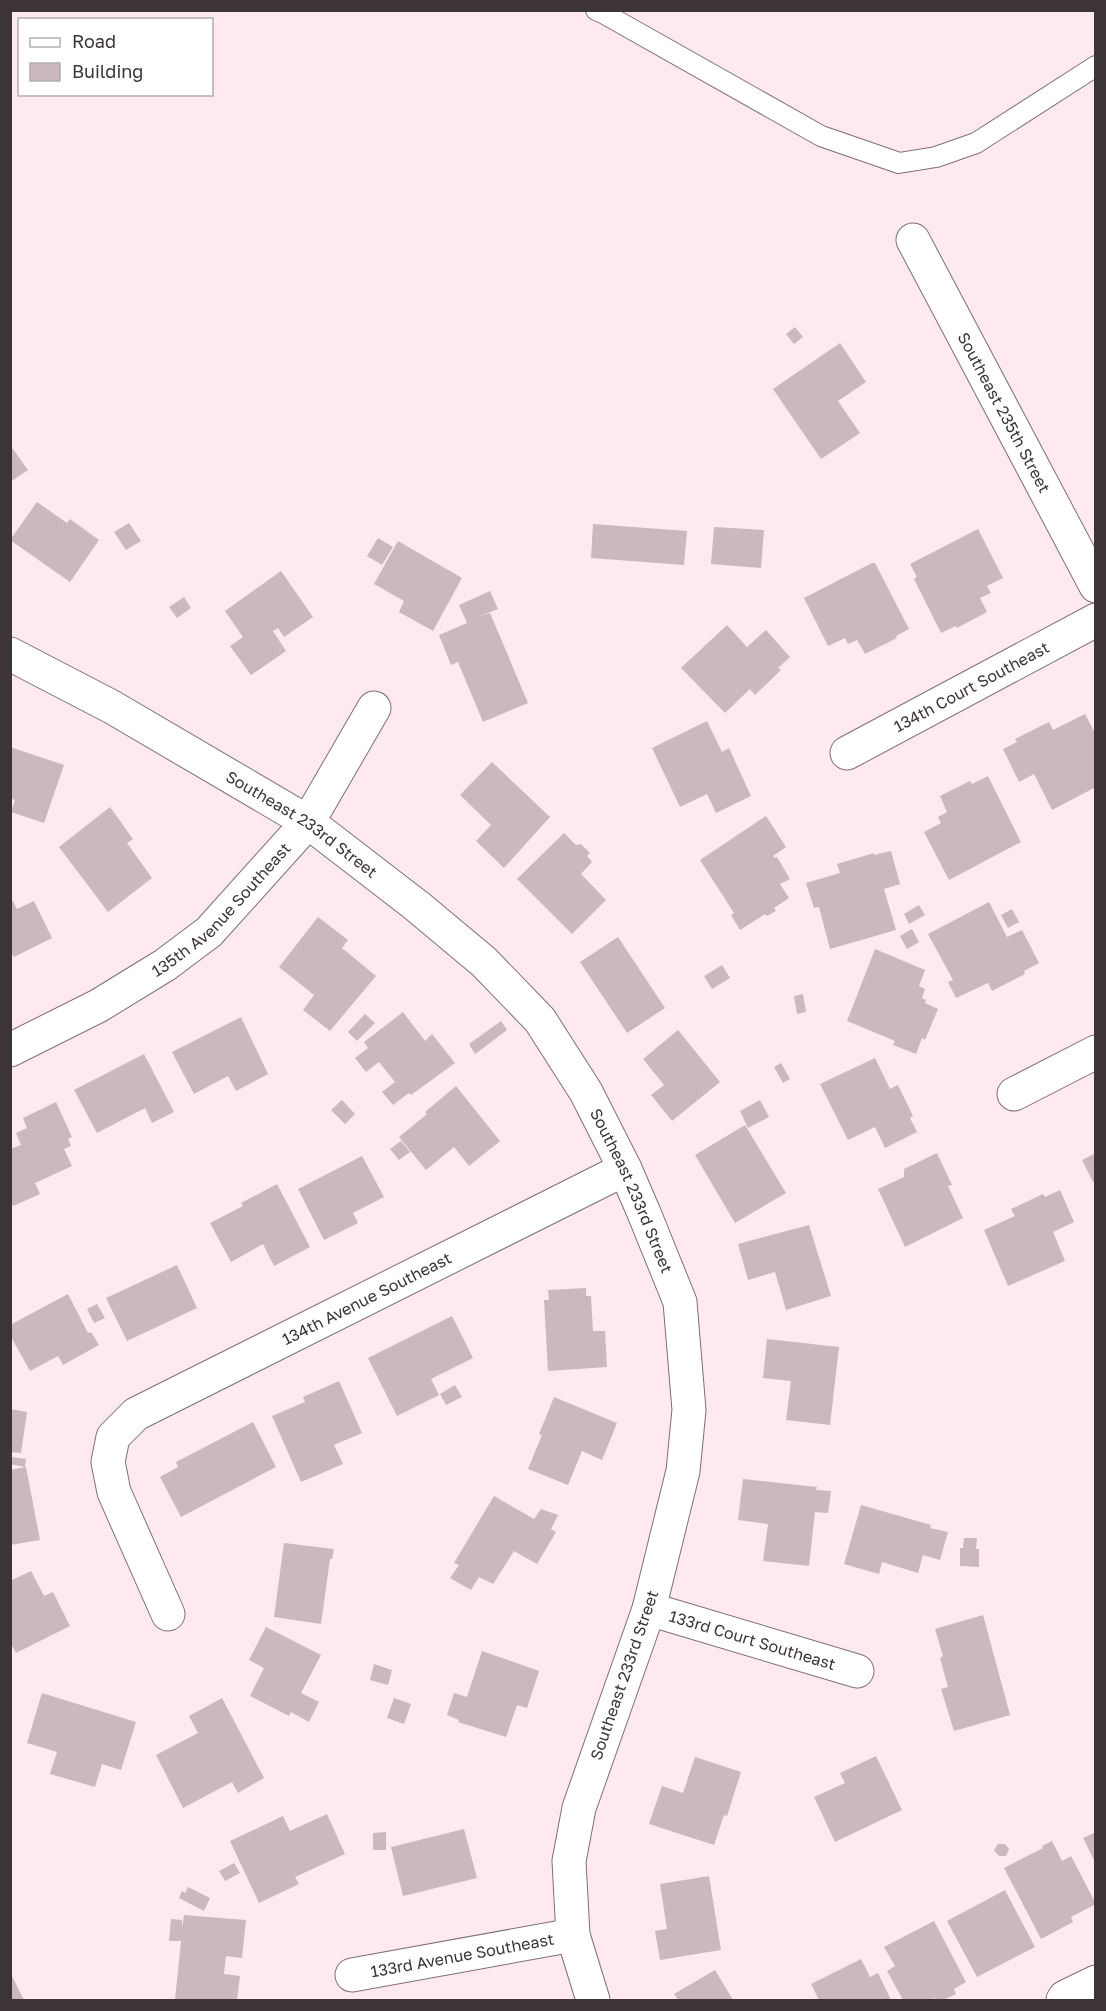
<svg xmlns="http://www.w3.org/2000/svg" width="1106" height="2011" font-family="'Golos Text',sans-serif">
<rect width="100%" height="100%" fill="#fee9f0"/>
<path fill="#ccb7be" d="M795,327L803,337L794,344L786,334Z
M840,343L866,382L838,401L860,433L821,459L773,389Z
M10,445L28,470L10,482Z
M37,502L67,523L70,519L99,540L70,582L10,540Z
M129,523L141,541L126,550L114,532Z
M593,524L687,531L684,565L591,558Z
M714,527L764,530L761,568L711,564Z
M978,529L1003,578L987,586L991,593L980,598L987,612L957,628L956,626L941,633L914,579L917,577L910,564Z
M378,538L393,547L382,565L367,556Z
M398,541L462,578L433,631L399,612L404,601L374,584Z
M872,563H875L909,629L896,636L897,638L865,654L857,640L848,644L845,638L828,646L804,598Z
M281,571L313,617L284,637L278,628L273,631L286,651L251,675L230,646L243,637L225,611Z
M490,591L498,609L478,617L490,613L528,703L483,722L458,662L451,665L439,635L467,623L459,605Z
M184,597L191,608L177,618L169,607Z
M727,625L747,647L766,630L790,657L778,668L781,670L755,695L750,689L725,713L681,668Z
M1085,714L1096,735V787L1052,810L1034,774L1019,782L1003,749L1017,742L1015,739L1049,722L1053,730Z
M707,721L722,752L729,748L751,796L716,813L707,794L680,807L652,748Z
M10,747L64,765L44,823L11,812L15,800L10,798Z
M492,762L550,817L504,868L476,841L491,825L460,795Z
M988,776L1021,842L949,880L924,832L941,823L938,817L947,812L940,796L970,781L972,784Z
M110,807L133,839L127,843L152,878L108,912L59,847Z
M766,816L786,847L773,856L775,858L777,857L790,879L780,884L789,898L774,908L776,911L767,916L765,914L740,930L731,915L734,913L700,860Z
M564,833L576,845L581,844L590,853L587,856L592,862L581,874L606,900L572,934L517,879Z
M891,851L900,884L884,889L896,930L830,949L819,907L814,908L806,883L840,873L837,864L874,853V855Z
M10,896L17,909L34,901L52,938L14,957L10,951Z
M989,902L1007,937L1022,930L1039,963L1024,971L1025,974L992,991L988,983L956,998L948,982L953,980L928,934Z
M919,905L925,915L909,924L904,914Z
M1012,909L1019,922L1008,928L1001,915Z
M318,917L348,940L342,948L376,976L330,1031L303,1010L314,995L279,967Z
M912,929L919,942L907,949L900,936Z
M618,937L665,1008L627,1033L580,962Z
M875,949L925,970L919,986L925,989L922,998L926,1000L925,1003L938,1009L925,1040L922,1038L916,1054L893,1045L895,1041L847,1021Z
M722,965L730,978L712,989L704,976Z
M803,994L806,1012L797,1014L794,996Z
M403,1012L425,1041L432,1034L455,1063L411,1095L409,1093L393,1105L382,1092L395,1082L379,1062L366,1072L355,1058L368,1048L364,1042Z
M365,1014L375,1023L357,1041L348,1032Z
M241,1017L268,1074L236,1091L228,1076L194,1094L172,1052Z
M501,1021L507,1030L475,1054L469,1044Z
M678,1030L720,1082L672,1121L651,1095L664,1085L643,1059Z
M144,1054L174,1112L152,1123L145,1108L97,1133L74,1090Z
M875,1058L890,1089L898,1085L913,1116L910,1118L917,1132L885,1148L875,1127L848,1140L820,1084Z
M781,1063L790,1079L783,1083L774,1067Z
M456,1086L500,1141L469,1166L454,1147L426,1170L399,1137L427,1114L425,1112Z
M342,1100L355,1114L345,1124L331,1110Z
M760,1100L769,1117L748,1128L740,1111Z
M56,1102L72,1137L68,1139L71,1146L64,1149L72,1166L35,1183L40,1194L13,1206L10,1200V1149L21,1145L16,1133L27,1128L23,1118Z
M745,1125L786,1193L735,1223L695,1155Z
M401,1141L410,1152L399,1160L390,1149Z
M937,1153L952,1185L948,1186L963,1218L905,1247L878,1189L904,1177V1169Z
M1096,1153V1180L1093,1182L1082,1160Z
M362,1156L384,1197L353,1213L358,1223L324,1240L298,1189Z
M277,1184L310,1247L274,1266L263,1244L231,1262L210,1223L243,1206L241,1203Z
M1060,1190L1074,1222L1053,1232L1065,1261L1008,1286L984,1230L1015,1216L1011,1209L1043,1194L1045,1197Z
M809,1225L831,1296L786,1310L775,1272L748,1280L738,1244Z
M177,1265L197,1308L127,1341L106,1298Z
M586,1288V1296H591L593,1331H605L607,1367L548,1371L544,1300H549L548,1290Z
M68,1294L88,1333L91,1332L99,1345L63,1365L58,1356L30,1371L10,1335V1325Z
M97,1304L105,1318L94,1323L87,1309Z
M452,1316L473,1358L431,1379L439,1395L397,1416L368,1358Z
M767,1339L839,1347L830,1425L786,1420L791,1381L763,1378Z
M339,1381L362,1433L334,1445L343,1464L301,1482L272,1416L305,1402L303,1397Z
M455,1385L462,1397L446,1405L440,1394Z
M554,1397L617,1423L602,1460L582,1451L568,1485L528,1469L542,1435L539,1434Z
M10,1409L27,1412L21,1453L10,1452Z
M253,1422L276,1467L181,1517L160,1477L178,1467L176,1462Z
M11,1457L26,1459L25,1467L10,1464Z
M26,1467L40,1540L10,1545V1470Z
M743,1479L817,1487L816,1490L831,1491L828,1513L815,1512L809,1566L763,1561L768,1524L738,1520Z
M494,1496L534,1519L541,1509L558,1515L551,1529L556,1532L537,1564L514,1551L493,1584L479,1577L471,1590L450,1578L459,1565L454,1563Z
M861,1505L931,1525L930,1528L948,1532L940,1560L923,1555L918,1573L882,1562L879,1574L844,1564Z
M964,1538H977L976,1549H979V1567L960,1566V1548H963Z
M284,1543L334,1549L332,1559H330L321,1624L274,1617Z
M31,1571L44,1596L53,1592L70,1626L16,1653L10,1642V1581Z
M983,1615L1010,1715L954,1731L941,1689L948,1687L940,1658L943,1656L935,1629Z
M266,1627L321,1655L301,1693L319,1702L309,1722L291,1712L289,1716L250,1696L264,1668L249,1660Z
M482,1651L539,1671L527,1708L517,1705L506,1737L458,1722L459,1720L447,1715L454,1693L467,1697Z
M374,1664L392,1670L388,1685L370,1680Z
M42,1693L136,1722L121,1770L102,1764L95,1787L50,1774L57,1752L27,1743Z
M222,1698L264,1778L238,1793L232,1782L183,1808L156,1755L198,1733L189,1716Z
M394,1698L411,1704L404,1724L387,1718Z
M876,1756L902,1810L835,1842L814,1797L845,1783L840,1773Z
M695,1757L741,1772L727,1816L724,1815L714,1845L649,1824L662,1786L683,1793Z
M327,1814L345,1854L295,1877L299,1884L259,1903L230,1841L283,1816L290,1831Z
M464,1829L477,1878L403,1896L391,1847Z
M386,1832V1850H373V1833Z
M1096,1832V1864L1083,1838Z
M1052,1841L1062,1861L1071,1856L1096,1904L1071,1917L1073,1922L1041,1939L1004,1868L1043,1848L1042,1846Z
M998,1844H1005L1009,1849L1006,1856H999L994,1850Z
M234,1863L240,1873L225,1881L219,1871Z
M709,1876L721,1950L660,1960L655,1931L667,1929L660,1884Z
M188,1887L210,1898L204,1911L179,1898L182,1891L185,1893Z
M1005,1890L1035,1947L977,1977L947,1921Z
M184,1915L246,1920L242,1958L226,1956L224,1974L240,1976L237,2000H175L181,1941H169L171,1919L182,1920V1928Z
M934,1921L966,1982L954,1989L956,1994L943,2000H937L935,1998L931,2000H903L887,1971L895,1966L884,1947Z
M861,1959L870,1977L878,1973L891,2000H819L811,1984Z
M715,1970L733,2000H678L674,1994Z
M10,1972L24,2000H10Z"/>
<g fill="none" stroke-linecap="round" stroke-linejoin="round">
<defs>
<path id="service" d="M596,10L603,13L821,136L899,163L936,157L976,143L1096,66"/>
<g id="minor">
<path id="s1" d="M913,240L1096,586"/>
<path id="s2" d="M10,654L112,707L308,822L417,906L484,962L540,1020L586,1092L625,1169L644,1213L680,1302L689,1410L683,1471L649,1609L579,1808L569,1861L573,1935L593,2000"/>
<path id="s3" d="M847,753L1096,620"/>
<path id="s4" d="M10,1050L98,1006L165,965L209,932L308,822L374,708"/>
<path d="M1014,1094L1096,1052"/>
<path id="s5" d="M649,1609L857,1671"/>
<path id="s6" d="M168,1614L114,1492L108,1462L113,1437L136,1414L625,1169"/>
<path id="s7" d="M352,1975L573,1935"/>
<path d="M1063,2000L1065,1997L1096,1982"/>
</g>
</defs>
<use href="#service" stroke="#816f75" stroke-width="22"/>
<use href="#minor" stroke="#816f75" stroke-width="35"/>
<use href="#service" stroke="#fff" stroke-width="20"/>
<use href="#minor" stroke="#fff" stroke-width="33"/>
</g>
<g text-anchor="middle" dominant-baseline="central" stroke-width="6" stroke-linejoin="round" paint-order="stroke">
<g font-size="16" fill="#3c3437" stroke="#fff">
<text stroke="none"><textPath href="#s1" startOffset="195">Southeast 235th Street</textPath></text>
<text stroke="none"><textPath href="#s3" startOffset="141">134th Court Southeast</textPath></text>
<text stroke="none"><textPath href="#s2" startOffset="338">Southeast 233rd Street</textPath></text>
<text stroke="none"><textPath href="#s4" startOffset="256">135th Avenue Southeast</textPath></text>
<text stroke="none"><textPath href="#s2" startOffset="842">Southeast 233rd Street</textPath></text>
<text stroke="none"><textPath href="#s6" startOffset="480">134th Avenue Southeast</textPath></text>
<text stroke="none"><textPath href="#s5" startOffset="108">133rd Court Southeast</textPath></text>
<text transform="translate(624 1675) rotate(-71)">Southeast 233rd Street</text>
<text stroke="none"><textPath href="#s7" startOffset="112">133rd Avenue Southeast</textPath></text>
</g>
</g>
<rect width="1106" height="2011" fill="none" stroke="#3c3437" stroke-width="24"/>
<rect x="18" y="18" width="195" height="78" fill="#ffffff" stroke="#b1aeaf" stroke-width="1.5"/>
<rect x="30" y="38" width="30" height="9" fill="#ffffff" stroke="#b1aeaf" stroke-width="1.5"/>
<text x="72" y="48" font-size="18" fill="#3c3437">Road</text>
<rect x="30" y="63" width="30" height="18" fill="#ccb7be" stroke="#b1aeaf" stroke-width="1.5"/>
<text x="72" y="78" font-size="18" fill="#3c3437">Building</text>
</svg>
